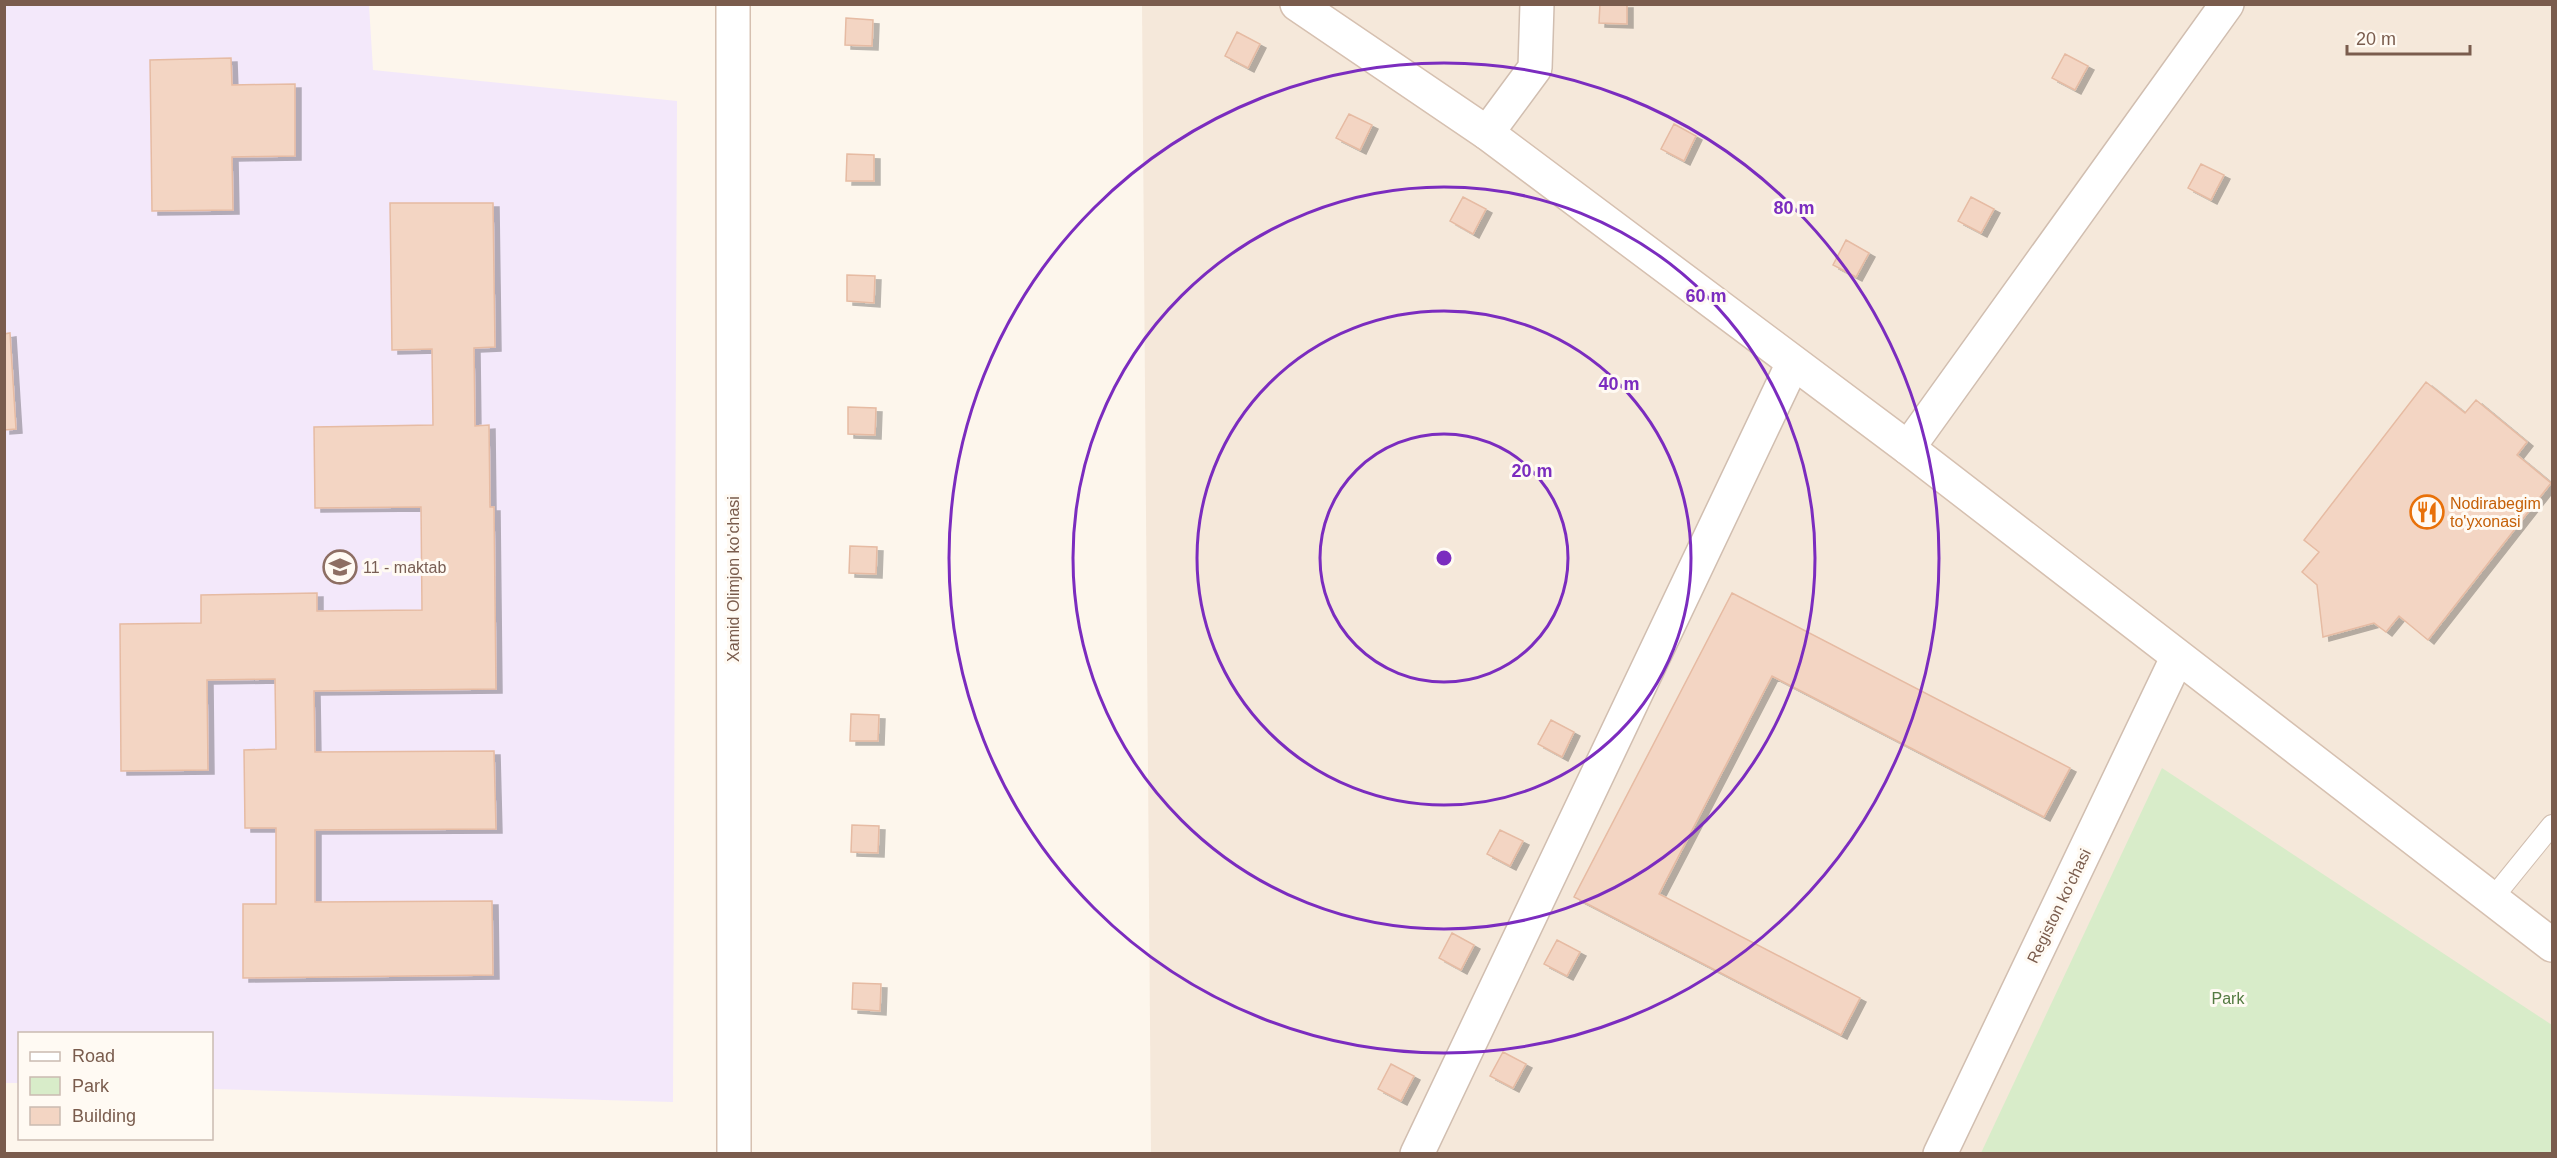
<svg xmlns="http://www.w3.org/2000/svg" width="2557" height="1158" font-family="Arial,sans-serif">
<defs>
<filter id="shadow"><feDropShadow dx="6" dy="4" stdDeviation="0" flood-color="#0004"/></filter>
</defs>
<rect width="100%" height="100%" fill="#fdf6ec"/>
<path fill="#f5e8da" d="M1142,5H2552V1153H1151Z"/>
<path fill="#f3e8fa" d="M5,5H369L373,70L677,101L673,1102L212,1089V1034H20L19,1083H5Z"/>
<path fill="#d8ecc9" d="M2162,768L2552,1025V1153H1981Z"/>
<path fill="#f3d5c3" stroke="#e6bba3" stroke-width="1.5" filter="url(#shadow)" d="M1600,4H1627V24L1599,23Z
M846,18L873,20L872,46L845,45Z
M1237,32L1260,44L1248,68L1225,56Z
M2065,54L2088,66L2075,90L2052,78Z
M231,58L232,85L295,84V156L232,157L233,210L152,211L150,60Z
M1349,114L1372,125L1360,150L1336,138Z
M1674,124L1696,136L1684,161L1661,149Z
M847,154L874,155V181H846Z
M2201,164L2224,175L2211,200L2188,188Z
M1463,197L1486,209L1473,234L1450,221Z
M1971,197L1994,209L1981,233L1958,221Z
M390,203H493L495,347L474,348L475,426L489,425L490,507H494L496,689L314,691L315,752L494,751L496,829L315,830V902L492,901L493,975L243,978V904H276V828H245L244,750L276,749L275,679L207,680L208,770L121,771L120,624L201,623V595L317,593V611L422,610L421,507L315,508L314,427L433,425L432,349L392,350Z
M1846,240L1869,253L1856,277L1833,265Z
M847,275L875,276L874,303L847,301Z
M10,333L16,429L4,430V334Z
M2426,382L2465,413L2476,400L2527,442L2517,455L2551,483L2428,640L2399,616L2386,632L2374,623L2323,637L2317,585L2302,572L2319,552L2304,540Z
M848,407L876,408L875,435L848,434Z
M850,546L877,547L876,574L849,573Z
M1732,593L2070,768L2044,817L1772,676L1659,894L1860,998L1841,1035L1574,897Z
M851,714L879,715L878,741H850Z
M1551,720L1574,732L1562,757L1538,744Z
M852,825L879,826L878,853L851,852Z
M1500,830L1523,841L1510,866L1487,854Z
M1452,933L1474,945L1461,970L1439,958Z
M1557,940L1580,952L1567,976L1544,964Z
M853,983L881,984L880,1011L852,1009Z
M1503,1052L1526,1064L1513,1088L1490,1076Z
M1391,1064L1414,1076L1401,1101L1378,1089Z"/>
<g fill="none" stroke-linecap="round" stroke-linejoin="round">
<defs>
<path id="lane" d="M2492,899L2552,825"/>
<path id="street" d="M1487,133L1535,68L1537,4
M1908,448L2227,4
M1417,1154L1793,363
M1940,1154L2177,658"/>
<path id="secondary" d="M733,4L734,1154
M1297,4L1487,133L1908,448L2552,945"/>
</defs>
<use href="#lane" stroke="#d1beb0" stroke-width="22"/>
<use href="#street" stroke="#d1beb0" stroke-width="36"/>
<use href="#secondary" stroke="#d6c0b0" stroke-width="36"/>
<use href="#lane" stroke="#fff" stroke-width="20"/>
<use href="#street" stroke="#fff" stroke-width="33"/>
<use href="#secondary" stroke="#fff" stroke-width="33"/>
</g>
<g fill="none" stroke="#7b2cbf" stroke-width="3">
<circle cx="1444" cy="558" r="124"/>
<circle cx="1444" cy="558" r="247"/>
<circle cx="1444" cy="558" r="371"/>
<circle cx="1444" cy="558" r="495"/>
</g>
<defs>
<symbol id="restaurant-ring" viewBox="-11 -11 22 22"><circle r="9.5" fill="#fffaf3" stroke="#e8710a" stroke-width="1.5"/><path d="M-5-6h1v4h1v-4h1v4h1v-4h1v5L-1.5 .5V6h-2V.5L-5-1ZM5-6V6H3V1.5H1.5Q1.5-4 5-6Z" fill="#e8710a"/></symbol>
<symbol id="school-ring" viewBox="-11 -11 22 22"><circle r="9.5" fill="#fffaf3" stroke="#8d6e63" stroke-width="1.5"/><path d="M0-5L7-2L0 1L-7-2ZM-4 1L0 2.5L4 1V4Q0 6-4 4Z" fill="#8d6e63"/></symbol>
</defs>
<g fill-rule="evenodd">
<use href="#restaurant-ring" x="2408" y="493" width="38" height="38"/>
<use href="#school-ring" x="321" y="548" width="38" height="38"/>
</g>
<g text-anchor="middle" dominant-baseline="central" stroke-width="6" stroke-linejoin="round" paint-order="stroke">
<g font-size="16" fill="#c56008" stroke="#fffaf3" text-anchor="start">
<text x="2450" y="503">Nodirabegim<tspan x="2450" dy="18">to'yxonasi</tspan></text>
</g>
<g font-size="16" fill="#785e54" stroke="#fffaf3" text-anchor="start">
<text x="363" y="567">11 - maktab</text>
</g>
<g font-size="16" fill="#7a5c4d" stroke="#fffaf3">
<text transform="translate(733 579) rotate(-90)">Xamid Olimjon ko'chasi</text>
<text transform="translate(2059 906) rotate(-64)">Registon ko'chasi</text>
</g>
<g font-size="16" fill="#537a41" stroke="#fffaf3">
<text x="2228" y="998">Park</text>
</g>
</g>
<circle cx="1444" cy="558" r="9" fill="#7b2cbf" stroke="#fffaf3" stroke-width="3"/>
<g font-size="18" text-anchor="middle" font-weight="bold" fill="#7b2cbf" stroke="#fffaf3" stroke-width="6" stroke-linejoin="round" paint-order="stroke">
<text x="1794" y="214">80 m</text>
<text x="1706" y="302">60 m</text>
<text x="1619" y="390">40 m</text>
<text x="1532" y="477">20 m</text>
</g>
<rect width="2557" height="1158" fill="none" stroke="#7a5c4d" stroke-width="12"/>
<rect x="18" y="1032" width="195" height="108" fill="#fffaf3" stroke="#cabbb1" stroke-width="1.5"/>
<rect x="30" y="1052" width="30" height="9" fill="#ffffff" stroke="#cabbb1" stroke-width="1.5"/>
<text x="72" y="1062" font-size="18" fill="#7a5c4d">Road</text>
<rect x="30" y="1077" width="30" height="18" fill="#d8ecc9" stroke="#cabbb1" stroke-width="1.5"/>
<text x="72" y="1092" font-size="18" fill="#7a5c4d">Park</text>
<rect x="30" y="1107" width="30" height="18" fill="#f3d5c3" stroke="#cabbb1" stroke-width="1.5"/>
<text x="72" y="1122" font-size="18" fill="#7a5c4d">Building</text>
<path d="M2347 45v9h123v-9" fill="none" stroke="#7a5c4d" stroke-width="3"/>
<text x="2356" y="45" font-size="18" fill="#7a5c4d" stroke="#fffaf3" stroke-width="4.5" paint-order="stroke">20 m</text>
</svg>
